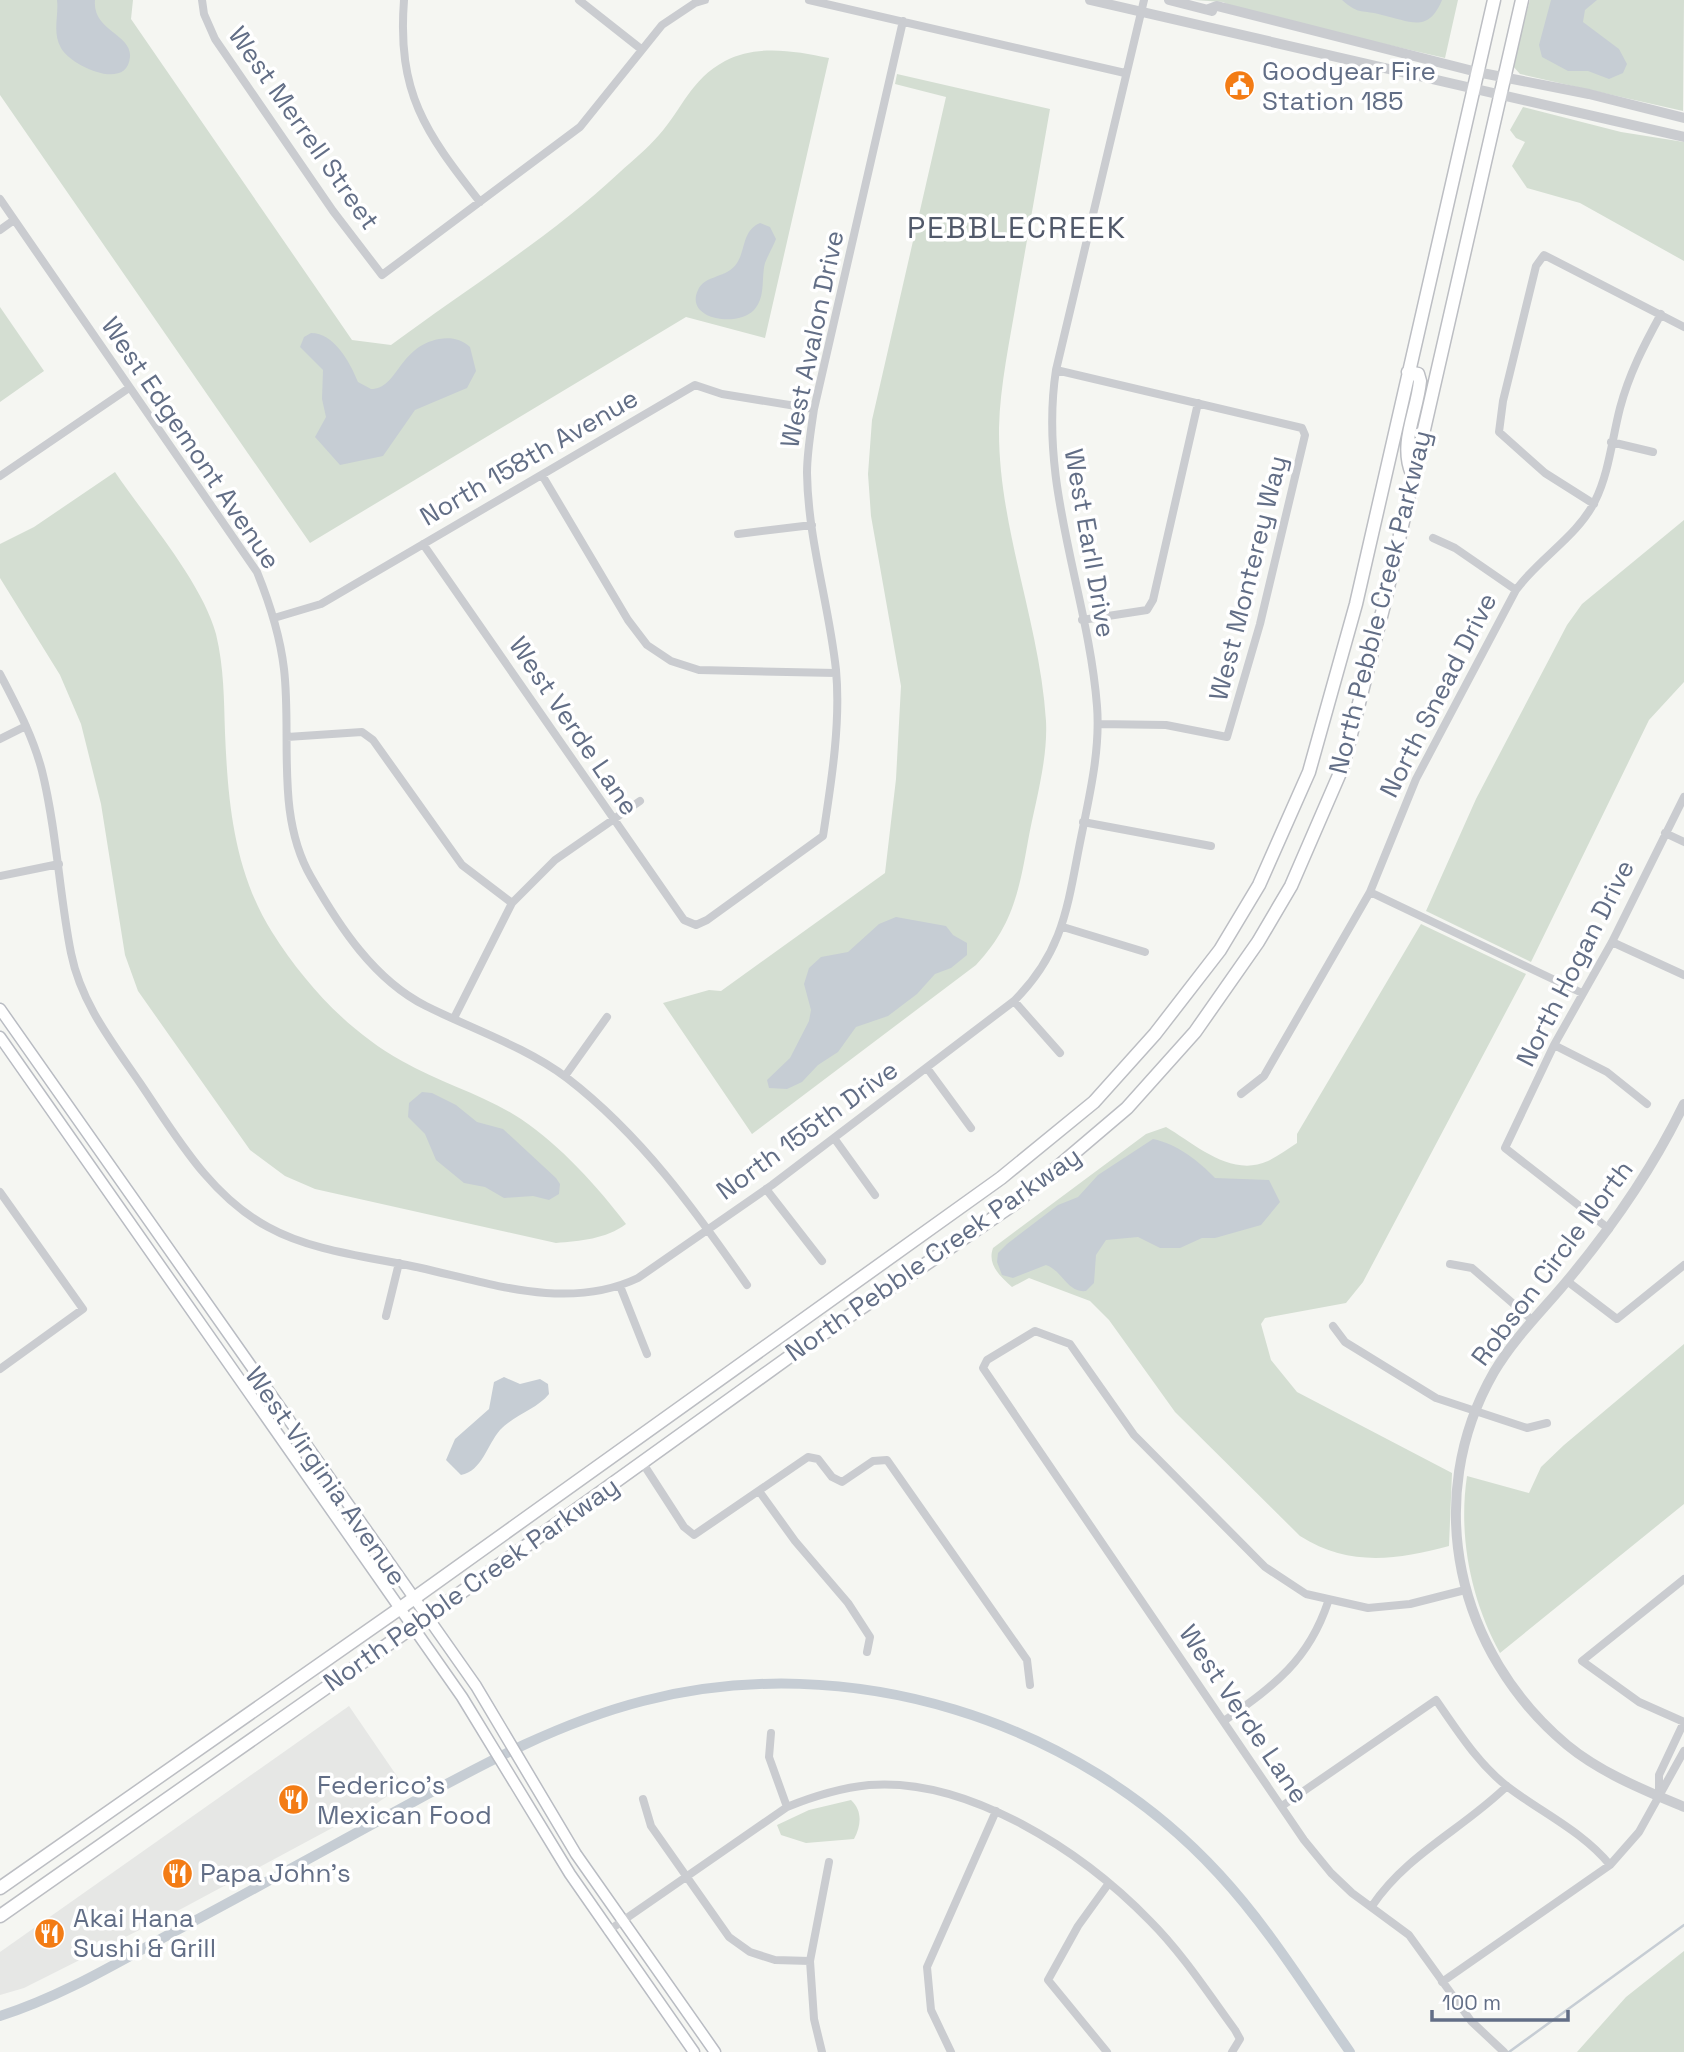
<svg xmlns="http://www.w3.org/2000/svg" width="1684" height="2052" font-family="'Space Grotesk',sans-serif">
<rect width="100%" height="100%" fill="#f5f6f2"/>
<path fill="#e6e7e5" d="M349,1706L403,1785L373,1806L183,1908L24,1988L0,1995V1952Z"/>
<path fill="#d4ded2" d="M0,0H133L131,19L352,340L391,345C466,289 552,236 620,172C633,160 647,149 659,135C683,108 690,80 725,61C757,44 795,51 829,58L765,338L686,317L310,543L0,95Z
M1194,0H1458L1445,58L1241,11L1223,2Z
M1530,0H1684L1683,111L1520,74L1512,65Z
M897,74L1050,109C1039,172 1028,235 1017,297C1010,340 1000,385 999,428C998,527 1040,623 1046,721C1048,760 1035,803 1028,841C1019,892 1012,927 976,965L752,1134L663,1003L709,990L721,991L885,873L896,779L901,686L871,516L868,474L872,420L946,97L895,84Z
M1523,107L1621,132L1684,142V261L1580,203L1527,188L1512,166L1525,142L1516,138L1510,130Z
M0,307L44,371L0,402Z
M115,472C146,518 202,582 216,634C224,667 224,700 225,733C228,803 234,871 272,932C305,984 348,1031 402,1061C440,1083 485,1095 521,1119C561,1146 597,1186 626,1224C606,1239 580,1241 556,1243L315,1189L285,1176L250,1150L138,991L125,955L101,804L81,724L60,675L0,578V544L34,527Z
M1684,520V682L1649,720L1531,962L1426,911L1476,799L1567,625L1582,604Z
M1421,924L1526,974L1363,1282L1346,1303L1265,1318L1261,1324L1271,1360L1297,1392L1452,1473L1449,1546C1396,1560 1349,1567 1300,1536L1175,1412L1109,1320L1090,1301L1029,1278L1012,1287C1000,1276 987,1265 993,1248L1146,1134L1166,1127C1195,1144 1231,1178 1268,1161C1278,1156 1288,1149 1297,1143V1134Z
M1684,1344V1504L1500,1653C1471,1600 1458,1537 1467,1476L1529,1493L1541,1467L1564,1445Z
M851,1800C863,1811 861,1826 854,1839L806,1843L781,1835L777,1825L809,1810Z
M1684,1951V2052H1577L1626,1997Z"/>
<path fill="#c6cdd4" d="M57,0H95C92,31 132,34 130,57C127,92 71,66 61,48C52,32 59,16 57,0Z
M1342,0H1442C1428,34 1410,21 1382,15C1362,9 1360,16 1342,0Z
M1551,0H1597L1585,10L1583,22L1619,49L1627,64L1623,73L1609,79L1588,71H1568L1542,57L1539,45Z
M760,223L770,227L776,239C773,247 768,255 765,263C761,278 766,297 754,310C737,328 684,319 698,290C704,275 728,278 737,263C746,249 742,231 760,223Z
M311,333C334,333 350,362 358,382L371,389C398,389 398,347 439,339C451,337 461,339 470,347L476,371L467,388L415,410L383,456L340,465L315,437L326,417L322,399L323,370L300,347L304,337Z
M896,917L946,926L953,935L967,943V955L951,968L935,974L917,994L888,1016L856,1027L838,1052L818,1065L802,1082L787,1089L769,1088L767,1080L790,1058L809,1021L811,1010L804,984L809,968L821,957L848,952L879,924Z
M422,1092L432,1093L456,1105L477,1122L503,1129L556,1178L560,1184L559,1194L549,1200L533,1196L504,1198L485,1187L464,1183L436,1160L425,1134L408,1117L409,1103Z
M1153,1139C1177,1144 1199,1161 1215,1178L1269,1180L1280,1202L1261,1225L1215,1238H1202L1180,1248H1160L1138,1237L1106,1240L1096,1255L1094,1283L1086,1291C1067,1293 1063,1271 1046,1265L1013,1278L1002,1275L997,1262L998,1253L1007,1244L1058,1205L1078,1197L1098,1175Z
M504,1377L520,1384L540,1379L548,1384L549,1394C537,1409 514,1415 500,1430C487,1445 482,1471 461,1475L446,1460L455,1439L489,1409L494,1382Z"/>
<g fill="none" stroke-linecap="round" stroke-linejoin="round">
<path stroke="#c6cdd4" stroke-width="2.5" d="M1509,2052L1684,1925"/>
<path stroke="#c6cdd4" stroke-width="10" d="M0,2016C60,1997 115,1964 170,1934C251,1891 332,1846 413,1802C487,1762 561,1722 643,1701C848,1648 1077,1719 1219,1874C1269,1928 1308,1992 1350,2052"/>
<defs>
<path id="secondary" d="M0,1009L476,1686L576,1854L715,2052
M0,1037L462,1697L570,1874L694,2052"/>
<path id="primary" d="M1408,372L1418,374L1420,381C1417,413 1399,443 1412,474
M0,1888L399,1609L1001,1178L1094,1102L1155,1034L1220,950L1259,885L1309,772L1356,604L1494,0
M0,1916L427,1617L789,1357L1014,1204L1127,1108L1195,1032L1258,942L1291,886L1343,766L1384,605L1522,0"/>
</defs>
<use href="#secondary" stroke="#b9bcc3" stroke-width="13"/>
<use href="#primary" stroke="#bcbec3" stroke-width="15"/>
<path stroke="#caccd0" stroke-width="8" d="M202,0L204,14L215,39L333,211L382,275L580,127L662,25L695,3L705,0
M404,0C397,93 425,132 480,202
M579,0L641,49
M809,0L1125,73
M0,199L257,572C270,604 280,635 284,669C292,737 275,815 311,877C339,926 374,980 426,1006C472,1029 526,1047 567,1078C641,1135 695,1210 747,1285
M0,230L14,220
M1056,370L1302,428L1305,435L1260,624L1227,737L1166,725L1098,724
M1611,442L1653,452
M542,475L628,620L647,645L671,661L699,670L836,673
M0,476L129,388
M1594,504L1545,473L1499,432L1503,401L1536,266L1544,255L1684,327
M738,534L812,525
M1433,538L1455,548L1516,590
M423,544L684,920L696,925L707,920L823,836C831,784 841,723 836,670C829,604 808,540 807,473C807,452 811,430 814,409L903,21
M274,618L321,604L695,385L722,394L814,409
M1082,620L1147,610L1153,600L1198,403
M0,674C16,705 33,736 42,771C57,831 59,893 71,953C81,1003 112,1042 140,1083C176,1136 210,1196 268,1227C313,1252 372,1257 421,1268C492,1284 569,1311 638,1278L772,1185L1014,1001C1058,957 1066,917 1077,858C1086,809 1101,756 1097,706C1088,592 1038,486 1056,370L1144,0
M287,737L362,732L373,740L462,865L512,903
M0,739L26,726
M1083,822L1211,846
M1665,833L1684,842
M0,876L59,864
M1370,892L1582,993
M1063,927L1145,952
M1612,942L1684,975
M1014,1001L1060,1053
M454,1018L512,903L555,860L640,801
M1554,1045L1607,1072L1647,1104
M927,1068L971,1128
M565,1076L607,1017
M1241,1094L1264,1076L1370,892L1416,779L1516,590C1539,558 1577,537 1595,501C1609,473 1612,439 1620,408C1629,374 1644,345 1661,314
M834,1138L875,1195
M766,1189L822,1261
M0,1192L83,1309L0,1369
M1609,1229L1505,1148L1554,1045L1612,942L1684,797
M1450,1264L1472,1268L1532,1320
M1567,1281L1617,1319L1684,1265
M620,1286L647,1354
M386,1316L399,1263
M1333,1326L1345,1342L1436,1398L1527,1428L1547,1423
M642,1462L684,1527L694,1535L808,1457L818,1459L832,1477L842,1482L873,1461L887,1460L1027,1660L1030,1685
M759,1491L795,1541L848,1603L870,1637L867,1652
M1684,1579L1582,1661L1639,1702L1684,1722
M1465,1590L1410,1604L1368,1608L1306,1594L1265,1567L1134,1435L1070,1344L1035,1331L987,1360L983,1368L1304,1840L1331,1873L1352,1893L1409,1935L1471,2021L1504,2052
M1224,1721C1273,1686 1308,1662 1328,1602
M771,1733L769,1757L787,1807
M1659,1796V1775L1684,1722
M643,1799L651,1826L729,1937L750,1952L775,1960L810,1961
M1282,1806L1436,1700C1457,1730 1478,1764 1508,1787C1542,1813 1582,1831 1610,1865
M1372,1906C1407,1854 1463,1829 1507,1786
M608,1931L787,1807C814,1796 840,1788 869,1785C969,1777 1083,1852 1150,1921C1182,1953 1208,1993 1235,2030L1240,2039L1232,2052
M1442,1982L1610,1865L1639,1832L1684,1751
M822,2052L814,2019L810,1961L829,1862
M951,2052L931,2010L927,1967L996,1811
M1107,2052L1048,1980L1078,1926L1109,1883"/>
<path stroke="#caccd0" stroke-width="10" d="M1090,0L1684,137
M1169,0L1212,11
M1209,9L1217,6L1477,72L1589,94L1684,118
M1684,1104C1653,1168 1613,1226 1567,1281C1542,1311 1514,1338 1494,1372C1421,1499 1457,1653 1567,1745C1601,1773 1644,1790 1684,1807"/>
<use href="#secondary" stroke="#fff" stroke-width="10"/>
<use href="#primary" stroke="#fff" stroke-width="12"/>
</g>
<defs>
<symbol id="civic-disc" viewBox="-11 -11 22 22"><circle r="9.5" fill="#f37c15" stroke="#fff"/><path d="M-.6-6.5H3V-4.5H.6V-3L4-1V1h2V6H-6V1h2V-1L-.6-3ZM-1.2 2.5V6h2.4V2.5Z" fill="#fff"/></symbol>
<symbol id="restaurant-disc" viewBox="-11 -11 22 22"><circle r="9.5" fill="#f37c15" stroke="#fff"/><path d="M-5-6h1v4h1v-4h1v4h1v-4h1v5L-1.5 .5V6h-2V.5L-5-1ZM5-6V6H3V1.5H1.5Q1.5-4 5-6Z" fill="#fff"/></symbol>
</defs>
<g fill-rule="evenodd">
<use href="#civic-disc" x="1222" y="68" width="35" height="35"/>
<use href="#restaurant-disc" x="276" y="1782" width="35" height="35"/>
<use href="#restaurant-disc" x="160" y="1856" width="35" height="35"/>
<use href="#restaurant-disc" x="32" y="1916" width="35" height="35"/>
</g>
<g text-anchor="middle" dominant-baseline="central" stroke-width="7" stroke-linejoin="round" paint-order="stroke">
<g font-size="26" fill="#626e86" stroke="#fff" text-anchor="start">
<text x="1262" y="71">Goodyear Fire<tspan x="1262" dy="30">Station 185</tspan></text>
<text x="317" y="1785">Federico's<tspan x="317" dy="30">Mexican Food</tspan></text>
<text x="200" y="1873">Papa John's</text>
<text x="73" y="1918">Akai Hana<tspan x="73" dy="30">Sushi &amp; Grill</tspan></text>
</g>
<g font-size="26" fill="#626e86" stroke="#fff">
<text transform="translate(304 128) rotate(55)">West Merrell Street</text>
<text transform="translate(812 339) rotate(-78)">West Avalon Drive</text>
<text transform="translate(191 443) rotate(56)">West Edgemont Avenue</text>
<text transform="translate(529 457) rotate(-30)">North 158th Avenue</text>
<text transform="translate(1090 543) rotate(80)">West Earll Drive</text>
<text transform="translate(1248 578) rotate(-76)">West Monterey Way</text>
<text transform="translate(1380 602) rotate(-76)">North Pebble Creek Parkway</text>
<text transform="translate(1438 695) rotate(-63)">North Snead Drive</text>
<text transform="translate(574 726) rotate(56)">West Verde Lane</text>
<text transform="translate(1575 963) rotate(-63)">North Hogan Drive</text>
<text transform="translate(807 1130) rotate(-36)">North 155th Drive</text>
<text transform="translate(933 1254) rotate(-35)">North Pebble Creek Parkway</text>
<text transform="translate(1552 1263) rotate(-53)">Robson Circle North</text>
<text transform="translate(326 1476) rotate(55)">West Virginia Avenue</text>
<text transform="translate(471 1584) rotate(-35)">North Pebble Creek Parkway</text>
<text transform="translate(1244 1714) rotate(56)">West Verde Lane</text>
</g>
<g font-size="30" letter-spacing="2" fill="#51596a" stroke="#fff">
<text x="1017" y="227">PEBBLECREEK</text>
</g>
</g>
<path d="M1432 2010v10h136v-10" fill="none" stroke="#626e86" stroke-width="3.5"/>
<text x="1442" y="2010" font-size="21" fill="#626e86" stroke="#ffffff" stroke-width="5" paint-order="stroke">100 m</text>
</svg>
